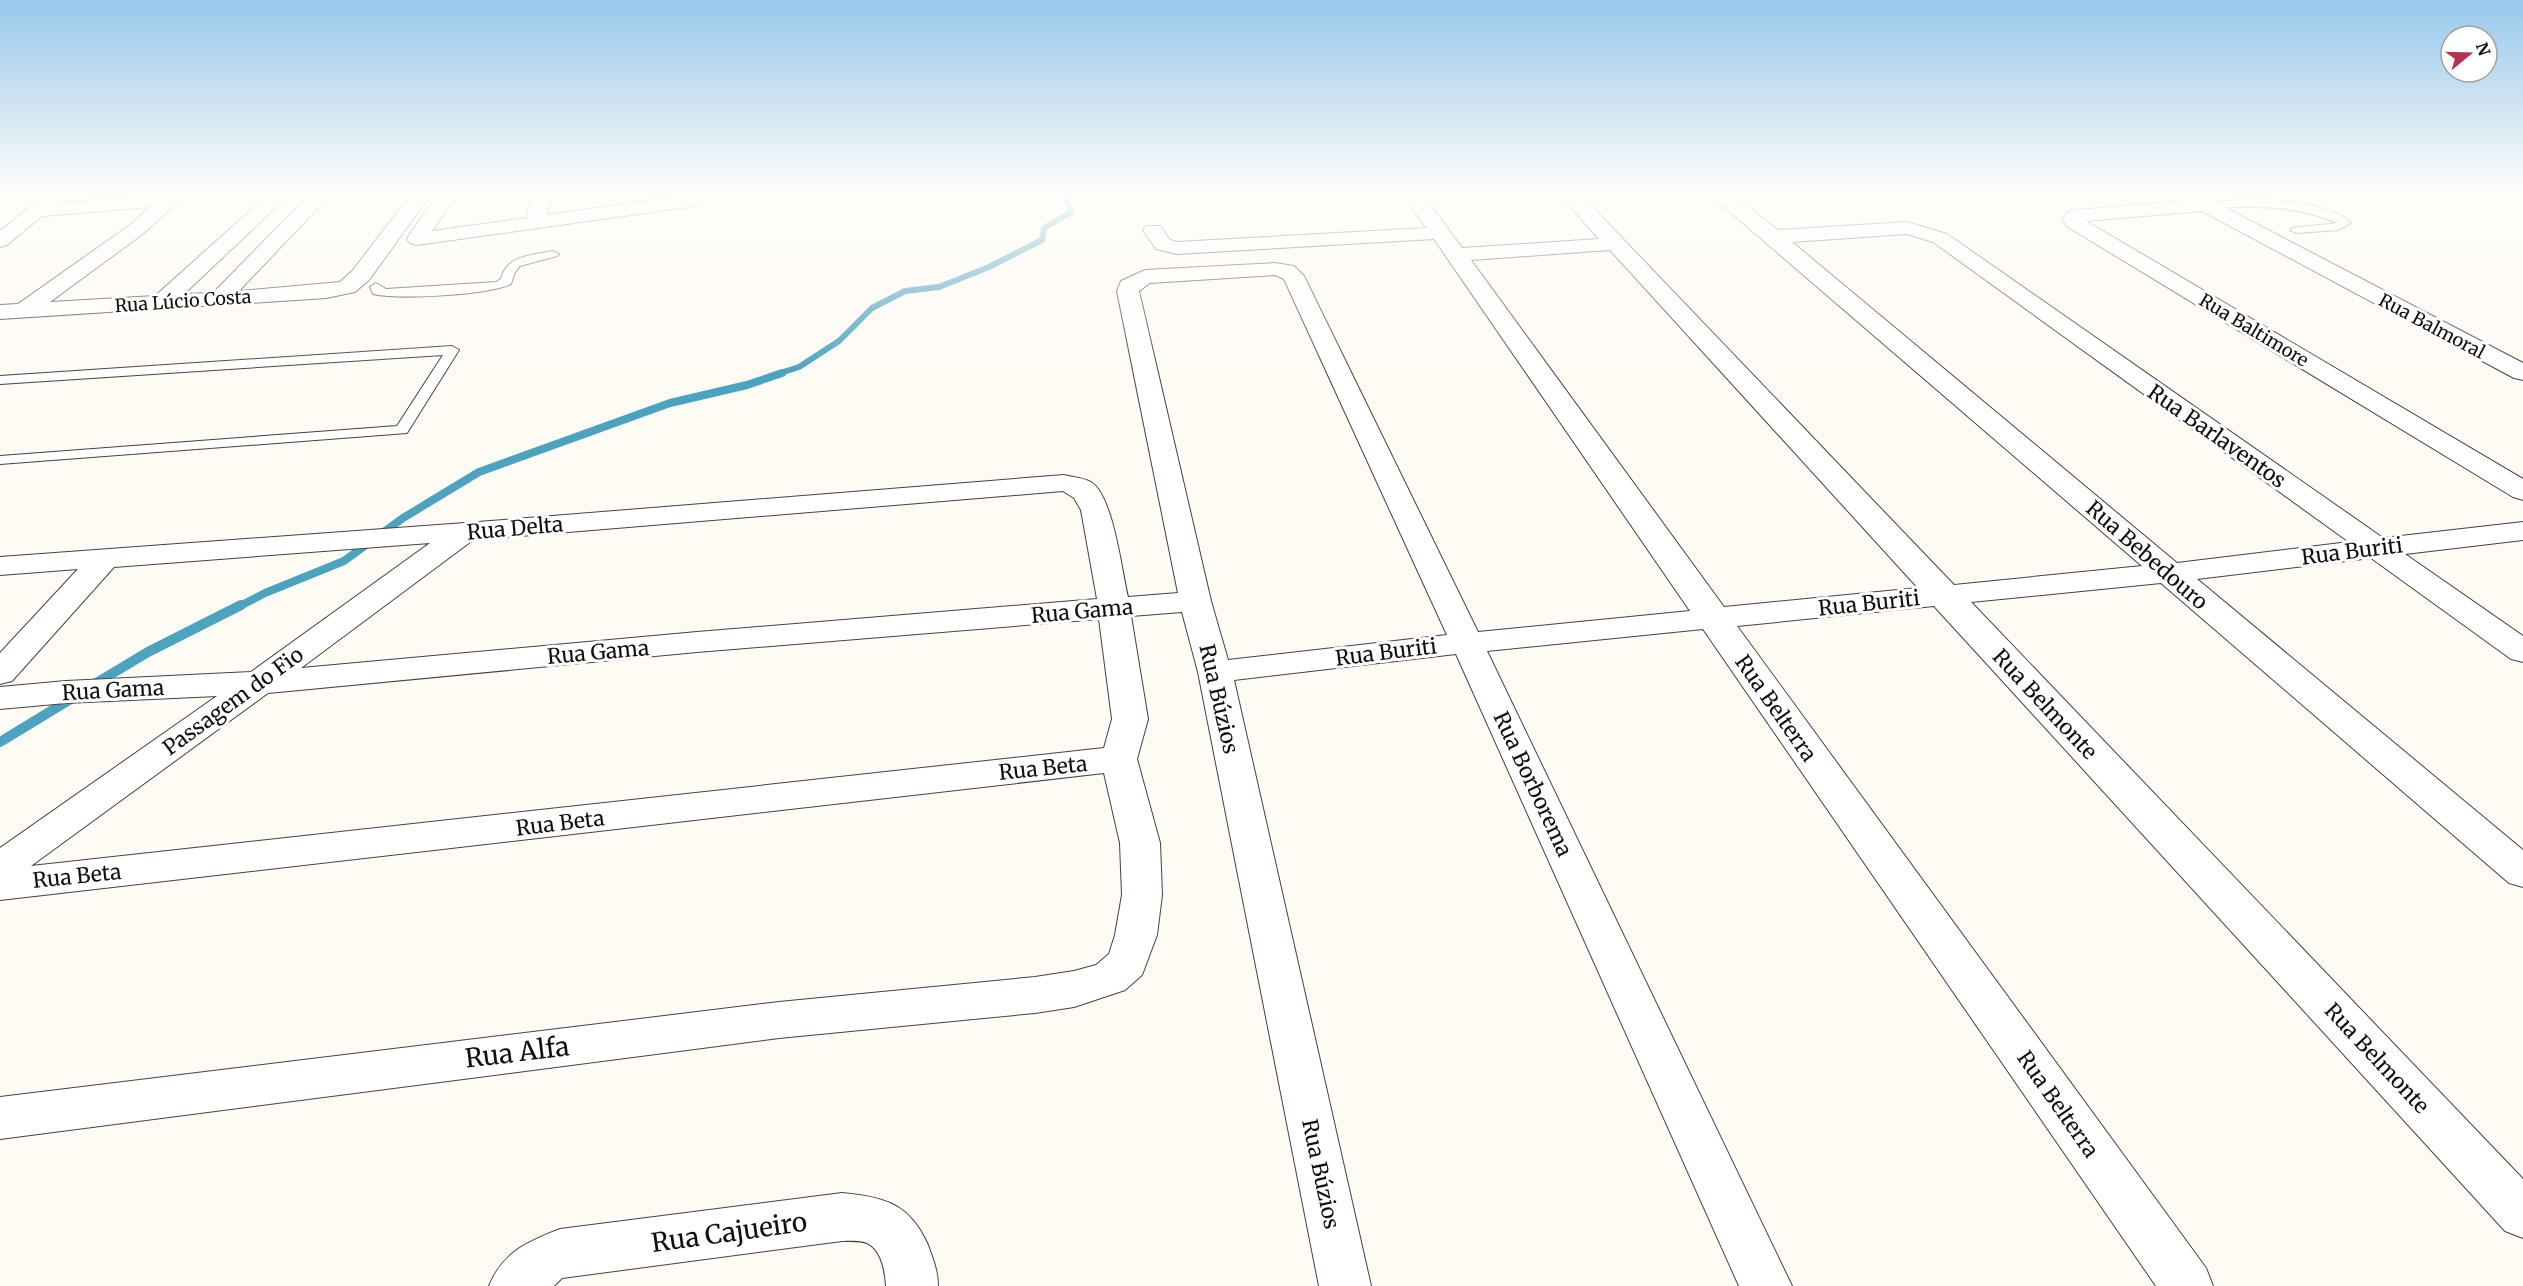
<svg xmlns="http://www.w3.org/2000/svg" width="2523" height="1286" font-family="Merriweather,serif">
<rect width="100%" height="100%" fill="#fefaf4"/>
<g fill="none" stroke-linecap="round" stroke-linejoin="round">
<path stroke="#4ca3c0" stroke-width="6" d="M777,374L799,367L839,341L872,308L905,291L939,287L989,267L1042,240L1044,228L1071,212L1065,193"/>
<path stroke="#4ca3c0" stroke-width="8" d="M238,607L265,593L344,561L403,518L479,472L670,403L747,385L782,373"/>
<path stroke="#4ca3c0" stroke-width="10" d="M93,685L148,652L241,605
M0,742L74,697"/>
<defs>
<path id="service" d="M1834,193H2049L2044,196H1839Z
M2243,200C2274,199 2327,201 2351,223L2338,230L2296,233L2290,230L2292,228L2337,223C2293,204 2251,206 2205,208L2200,205L2205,202Z
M553,251L559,254L557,256L520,266L515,272L511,284C488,295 399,300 373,294L370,287L376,283L386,289L496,282L501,279C506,255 533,255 553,251Z
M452,346L459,350L407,433L0,464V456L397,426L443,355L0,384V376Z"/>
<path id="minor" d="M55,193L62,198L58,203L188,193L144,233L50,302L155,296L270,193H291L184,294L213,293L311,193H332L239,291L340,282L353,270L412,193H432L369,280L355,292L326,298L0,319V305L18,304L130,225L150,207L42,216L7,245L0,247V231L45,194Z
M439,193H459L432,231L526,218L533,193H553L547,215L688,195L695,197L698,201L695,205L688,207L417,245L410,243L407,239L409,235Z
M1402,193H1422L1462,248L1599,239L1558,193H1579L1954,585L2142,566L1708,193H1730L1778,230L1907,222L1947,234L2383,538L2523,522V540L2405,554L2523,636V662L2511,659L2371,558L2197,579L2523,850V887L2509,883L2161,583L1971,602L2523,1179V1238L2505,1231L1934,606L1737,626L2206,1268L2213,1286H2156L1703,629L1487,651L1792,1286H1739L1456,654L1234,680L1371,1286H1319L1198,672L1182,612L1131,616L1148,719L1137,759L1160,843L1162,895L1157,935L1142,975L1125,990L1074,1007L1035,1013L779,1038L0,1139V1097L779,1002L1035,977L1074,971L1096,965L1109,954L1115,935L1122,895L1120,843L1104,773L0,900V848L217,696L66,703L0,709V687L66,681L251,672L430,543L114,567L12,681L0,684V653L78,569L0,575V557L465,523L1064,475C1072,477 1084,478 1091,482C1113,495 1122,572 1128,597L1178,593L1117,291L1121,281L1145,270L1275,263L1294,266L1304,276L1478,632L1690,611L1434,239L1177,254L1156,249L1143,230L1146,226H1160L1170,240L1177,242L1426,228ZM1907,234L1933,242L2349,542L2177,563L1792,242ZM1610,250L1918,588L1724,607L1471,260ZM1275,275L1284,279L1447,635L1228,660L1211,601L1139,291L1150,283ZM1063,491L1074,498L1081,510L1097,599L697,632L301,668L473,540ZM1099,619L1112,719L1104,748L31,866L268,693L697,652Z
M2178,193H2197L2523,363V380L2514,378L2202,211L2086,221L2523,479V500L2513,497L2068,227L2062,219L2068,212L2075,210L2183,201L2176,195Z
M842,1193C885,1197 910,1204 928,1245C933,1259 938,1271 938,1286H886C885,1271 882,1250 867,1243C860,1240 849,1241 842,1241L562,1278L554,1286H489C503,1252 527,1242 560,1229Z"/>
</defs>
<use href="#service" stroke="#434343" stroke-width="2"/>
<use href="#minor" stroke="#434343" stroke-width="2"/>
<use href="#service" fill="#fff" fill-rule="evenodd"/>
<use href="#minor" fill="#fff" fill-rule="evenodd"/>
</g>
<linearGradient id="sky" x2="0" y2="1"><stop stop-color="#97c8eb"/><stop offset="0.52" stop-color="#fffdfa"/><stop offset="1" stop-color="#fffdfa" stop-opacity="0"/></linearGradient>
<rect width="2523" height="373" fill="url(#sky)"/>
<g text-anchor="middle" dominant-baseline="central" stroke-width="6" stroke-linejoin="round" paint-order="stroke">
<g font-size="18" fill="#101010" stroke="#fff">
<text transform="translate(183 301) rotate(-4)">Rua Lúcio Costa</text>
<text transform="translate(2432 326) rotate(28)">Rua Balmoral</text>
<text transform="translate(2254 330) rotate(31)">Rua Baltimore</text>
</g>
<g font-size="21" fill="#101010" stroke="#fff">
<text transform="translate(2217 436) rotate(35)">Rua Barlaventos</text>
<text transform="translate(515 528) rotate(-5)">Rua Delta</text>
<text transform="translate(2352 551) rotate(-7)">Rua Buriti</text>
<text transform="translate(2147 555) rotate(41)">Rua Bebedouro</text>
<text transform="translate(1869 603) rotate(-6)">Rua Buriti</text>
<text transform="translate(1082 611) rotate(-5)">Rua Gama</text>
<text transform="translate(598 652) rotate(-5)">Rua Gama</text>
<text transform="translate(1386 652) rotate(-7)">Rua Buriti</text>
<text transform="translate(113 690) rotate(-3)">Rua Gama</text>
<text transform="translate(1219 699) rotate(77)">Rua Búzios</text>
<text transform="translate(233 701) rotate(-36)">Passagem do Fio</text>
<text transform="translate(2045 704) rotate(47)">Rua Belmonte</text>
<text transform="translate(1776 708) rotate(55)">Rua Belterra</text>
<text transform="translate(1043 768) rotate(-6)">Rua Beta</text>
<text transform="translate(1533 784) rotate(65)">Rua Borborema</text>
<text transform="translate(560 823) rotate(-7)">Rua Beta</text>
<text transform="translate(77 876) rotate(-6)">Rua Beta</text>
<text transform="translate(2377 1058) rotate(47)">Rua Belmonte</text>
<text transform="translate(2058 1104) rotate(55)">Rua Belterra</text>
<text transform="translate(1321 1174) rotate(78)">Rua Búzios</text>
</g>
<g font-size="26" fill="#101010" stroke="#fff">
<text transform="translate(517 1052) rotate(-7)">Rua Alfa</text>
<text transform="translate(729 1232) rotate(-8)">Rua Cajueiro</text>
</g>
</g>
<g transform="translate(2469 54) rotate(71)"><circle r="28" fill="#ffffff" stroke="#9f9f9f" stroke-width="1.5"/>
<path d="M0-4.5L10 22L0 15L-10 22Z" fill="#b2354f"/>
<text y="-9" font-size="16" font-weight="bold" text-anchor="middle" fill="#101010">N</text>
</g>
</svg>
